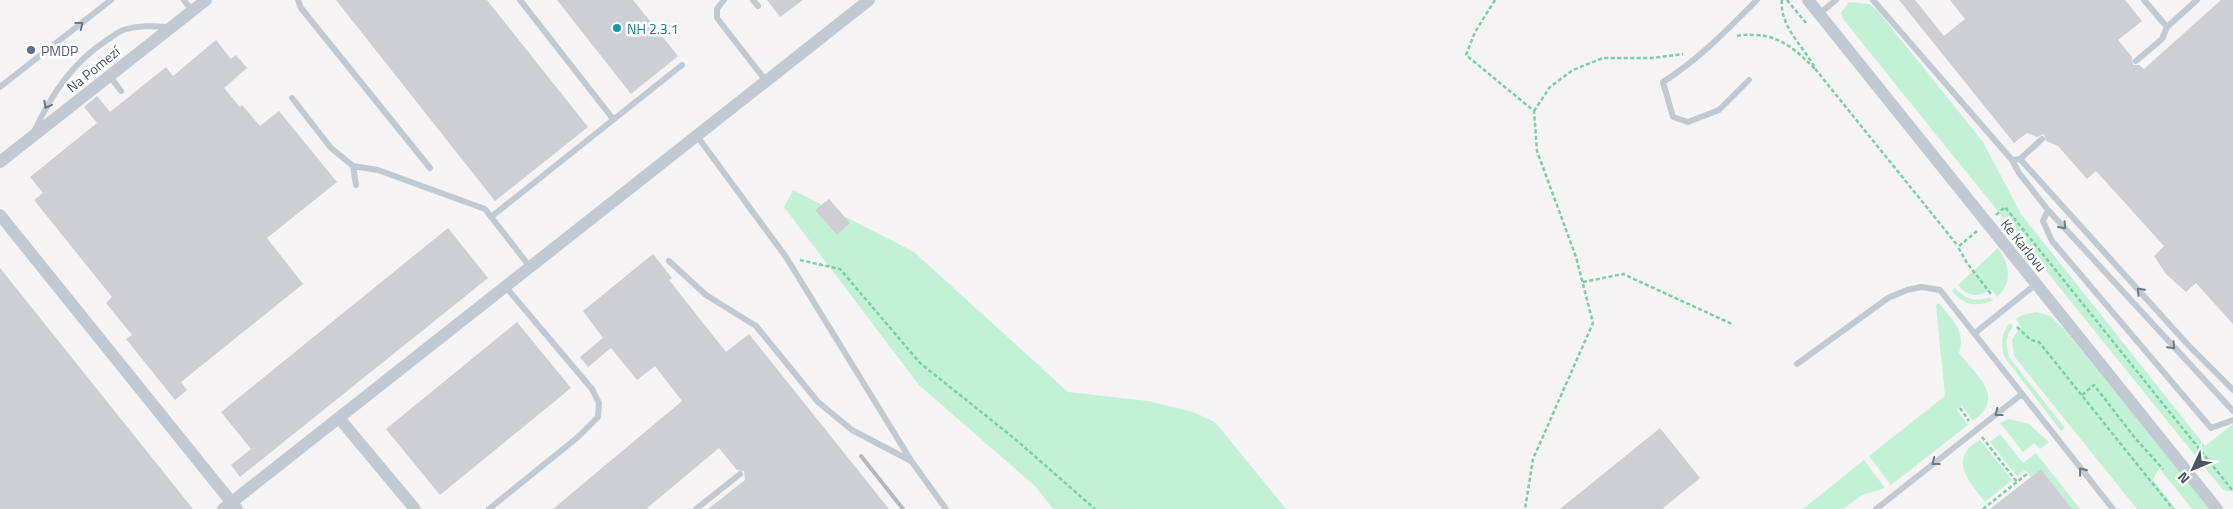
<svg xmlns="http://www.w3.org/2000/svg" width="2233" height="509" font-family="'Titillium Web',sans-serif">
<rect width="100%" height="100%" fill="#f5f3f3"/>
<path fill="#c3f1d5" d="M1849,2L1869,4L1877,10L1906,46L1983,142L2021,214L2205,446L2233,424V492L2223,490L1863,44L1843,19L1841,13Z
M793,190L914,252L1068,392L1148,401L1193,412L1215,422L1286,509H1053L1036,487L919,385L784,207Z
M1998,248C2010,265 2013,282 1997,297L1991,289C1979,298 1968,297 1958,285Z
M1955,288C1965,299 1975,303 1990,297L1993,300C1978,308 1962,305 1952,291Z
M1939,303C1952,320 1966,330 1959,353C1977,376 2006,397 1973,421L1962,406L1957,410L1968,425L1891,485L1869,456L1945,396L1936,305Z
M2037,312L2050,316L2064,329L2210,509H2192L2159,468L2153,480L2176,509H2137L2014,356L2012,339L2021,327L2016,319L2022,315Z
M2010,323L2013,326L2009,332L2006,342L2009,357L2065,428L2061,431L2005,358C2000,344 2001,334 2010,323Z
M2009,419L2029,424L2049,442L2040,449L2034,443L2023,452L2000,423Z
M2000,434L2023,463L2036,453L2080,509H2072L2041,469L2031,477L2025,470L2017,476L1990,442Z
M1980,440L2012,480L1985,502C1969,482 1947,458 1980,440Z
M1864,460L1885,488L1862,495L1843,509H1803Z"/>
<path fill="#cdcfd5" d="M336,0H487L588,127L495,201Z
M557,0H633L678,56L631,94Z
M767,0H803L780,17Z
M1899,0H1915L1944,36L1965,19L1950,0H2125L2142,21L2118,40L2132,57L2133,65H2139L2144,69L2221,0H2233V324L2196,283L2186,292L2166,274L2154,256L2164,246L2096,171L2087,179L2058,146L2046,141L2044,134L2037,137L2027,133L2014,143Z
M216,40L231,59L236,55L247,68L224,88L240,107L242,105L260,126L279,111L337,182L267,238L303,284L181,382L187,390L175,400L126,339L132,335L106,303L112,297L34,200L43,193L30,177L97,123L84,107L97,96L110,112L166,67L173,76Z
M829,199L850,223L837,235L815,210Z
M448,228L488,278L240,477L231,465L251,449L221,412Z
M653,254L672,278L669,280L726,352L749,334L889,509H708L745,480L744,471L737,470L719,448L646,509H553L682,401L655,366L637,380L611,348L588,367L580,357L603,338L583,311Z
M0,268L193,509H0Z
M517,322L571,388L440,495L386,429Z
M1660,428L1700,478L1662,509H1560Z
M2041,469L2072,509H1990L2031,477Z"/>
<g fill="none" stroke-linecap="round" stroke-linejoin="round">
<path stroke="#7ad0a6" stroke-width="2.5" stroke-dasharray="4 2.5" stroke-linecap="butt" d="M1495,0L1475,32L1466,55L1534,111L1537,151L1576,257L1593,323L1533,459L1525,509
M1782,0C1779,27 1805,47 1816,70L1958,246
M1787,0L1806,23
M1737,36C1744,34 1750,35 1757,35C1783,37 1798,52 1816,70
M1534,111L1550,87L1573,70L1603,58H1652L1683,54
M1996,215L2005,207L2233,491
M1977,231L1958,247L1967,263L1991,294
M800,260L840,269L920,363L1015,439L1095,509
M1583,282L1623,274L1732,324
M2017,327L2031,340L2039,342L2173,509
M2082,395L2094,385L2135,438L2163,469
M1960,408L1969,421
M1982,437L2017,482
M1983,509L2027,474"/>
<path stroke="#c1cad2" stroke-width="6" d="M184,0L192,11
M298,0L301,8L430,168
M520,0L613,119
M724,0L717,9V18L766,81
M753,0L758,6
M1873,0L2012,160L2020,159L2042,139
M1819,14L1836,0
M2167,27L2197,0
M2136,61L2162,39L2167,27L2144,0
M109,75L121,91
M1749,80L1719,110L1688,122L1673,117L1663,82C1699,59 1727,30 1757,0
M0,87L111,0
M292,98L331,148L353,166L378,170L485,209L530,267
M34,132C51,95 72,63 107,40C112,37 118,32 123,30C139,25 153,26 169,27
M697,136L786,257L912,462L946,509
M2020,159L2189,346L2233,390
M2012,160L2019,173L2048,210L2233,411
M353,166L356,185
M2048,210L2043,221L2052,241L2211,428L2233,420
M491,217L682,65
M669,261L706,295L756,326L818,402L852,430L911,461
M1975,333L2036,284
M1797,364L1888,298L1907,290L1921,287L1940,290L2113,509
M489,509L578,437L598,417L599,403L592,389L505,286
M696,509L740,474
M1876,509L2022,394"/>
<path stroke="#c1cad2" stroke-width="12" d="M1808,0L2217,509
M0,162L206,0
M0,215L237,509
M339,418L415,509
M223,509L869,0"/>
<path stroke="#b5b8bd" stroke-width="4" d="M861,456L903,509"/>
</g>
<defs><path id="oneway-chevron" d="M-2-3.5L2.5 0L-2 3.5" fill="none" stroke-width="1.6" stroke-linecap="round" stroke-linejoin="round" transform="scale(1.25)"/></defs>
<g stroke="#6e7983">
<use href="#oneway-chevron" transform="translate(80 25) rotate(-38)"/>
<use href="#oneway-chevron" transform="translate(47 105) rotate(118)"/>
<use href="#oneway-chevron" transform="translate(2063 226) rotate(48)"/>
<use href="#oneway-chevron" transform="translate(2140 291) rotate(-133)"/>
<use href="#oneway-chevron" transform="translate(2172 346) rotate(47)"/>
<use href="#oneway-chevron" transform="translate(1998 413) rotate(142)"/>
<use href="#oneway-chevron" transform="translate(1935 462) rotate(142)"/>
<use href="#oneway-chevron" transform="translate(2082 471) rotate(-128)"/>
</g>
<circle fill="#0f9aa8" stroke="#fff" stroke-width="2" cx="617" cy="28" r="5"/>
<circle fill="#5c6f8a" stroke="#fff" stroke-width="2" cx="31" cy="50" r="5"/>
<g text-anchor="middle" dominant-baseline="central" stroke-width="5" stroke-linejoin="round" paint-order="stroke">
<g font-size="14" fill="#0d838f" stroke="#fff" text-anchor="start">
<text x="627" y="28">NH 2.3.1</text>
</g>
<g font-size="14" fill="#4e5e75" stroke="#fff" text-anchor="start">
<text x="41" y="50">PMDP</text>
</g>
<g font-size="14" fill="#4a5661" stroke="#fff">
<text transform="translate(93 69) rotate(-39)">Na Pomezí</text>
<text transform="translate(2024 245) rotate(51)">Ke Karlovu</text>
</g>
</g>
<g transform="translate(2193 469) rotate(226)" stroke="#ffffff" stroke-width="4" paint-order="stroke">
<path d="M0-4L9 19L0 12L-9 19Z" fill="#4a5661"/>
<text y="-8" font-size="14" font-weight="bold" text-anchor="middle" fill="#4a5661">N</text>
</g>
</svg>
